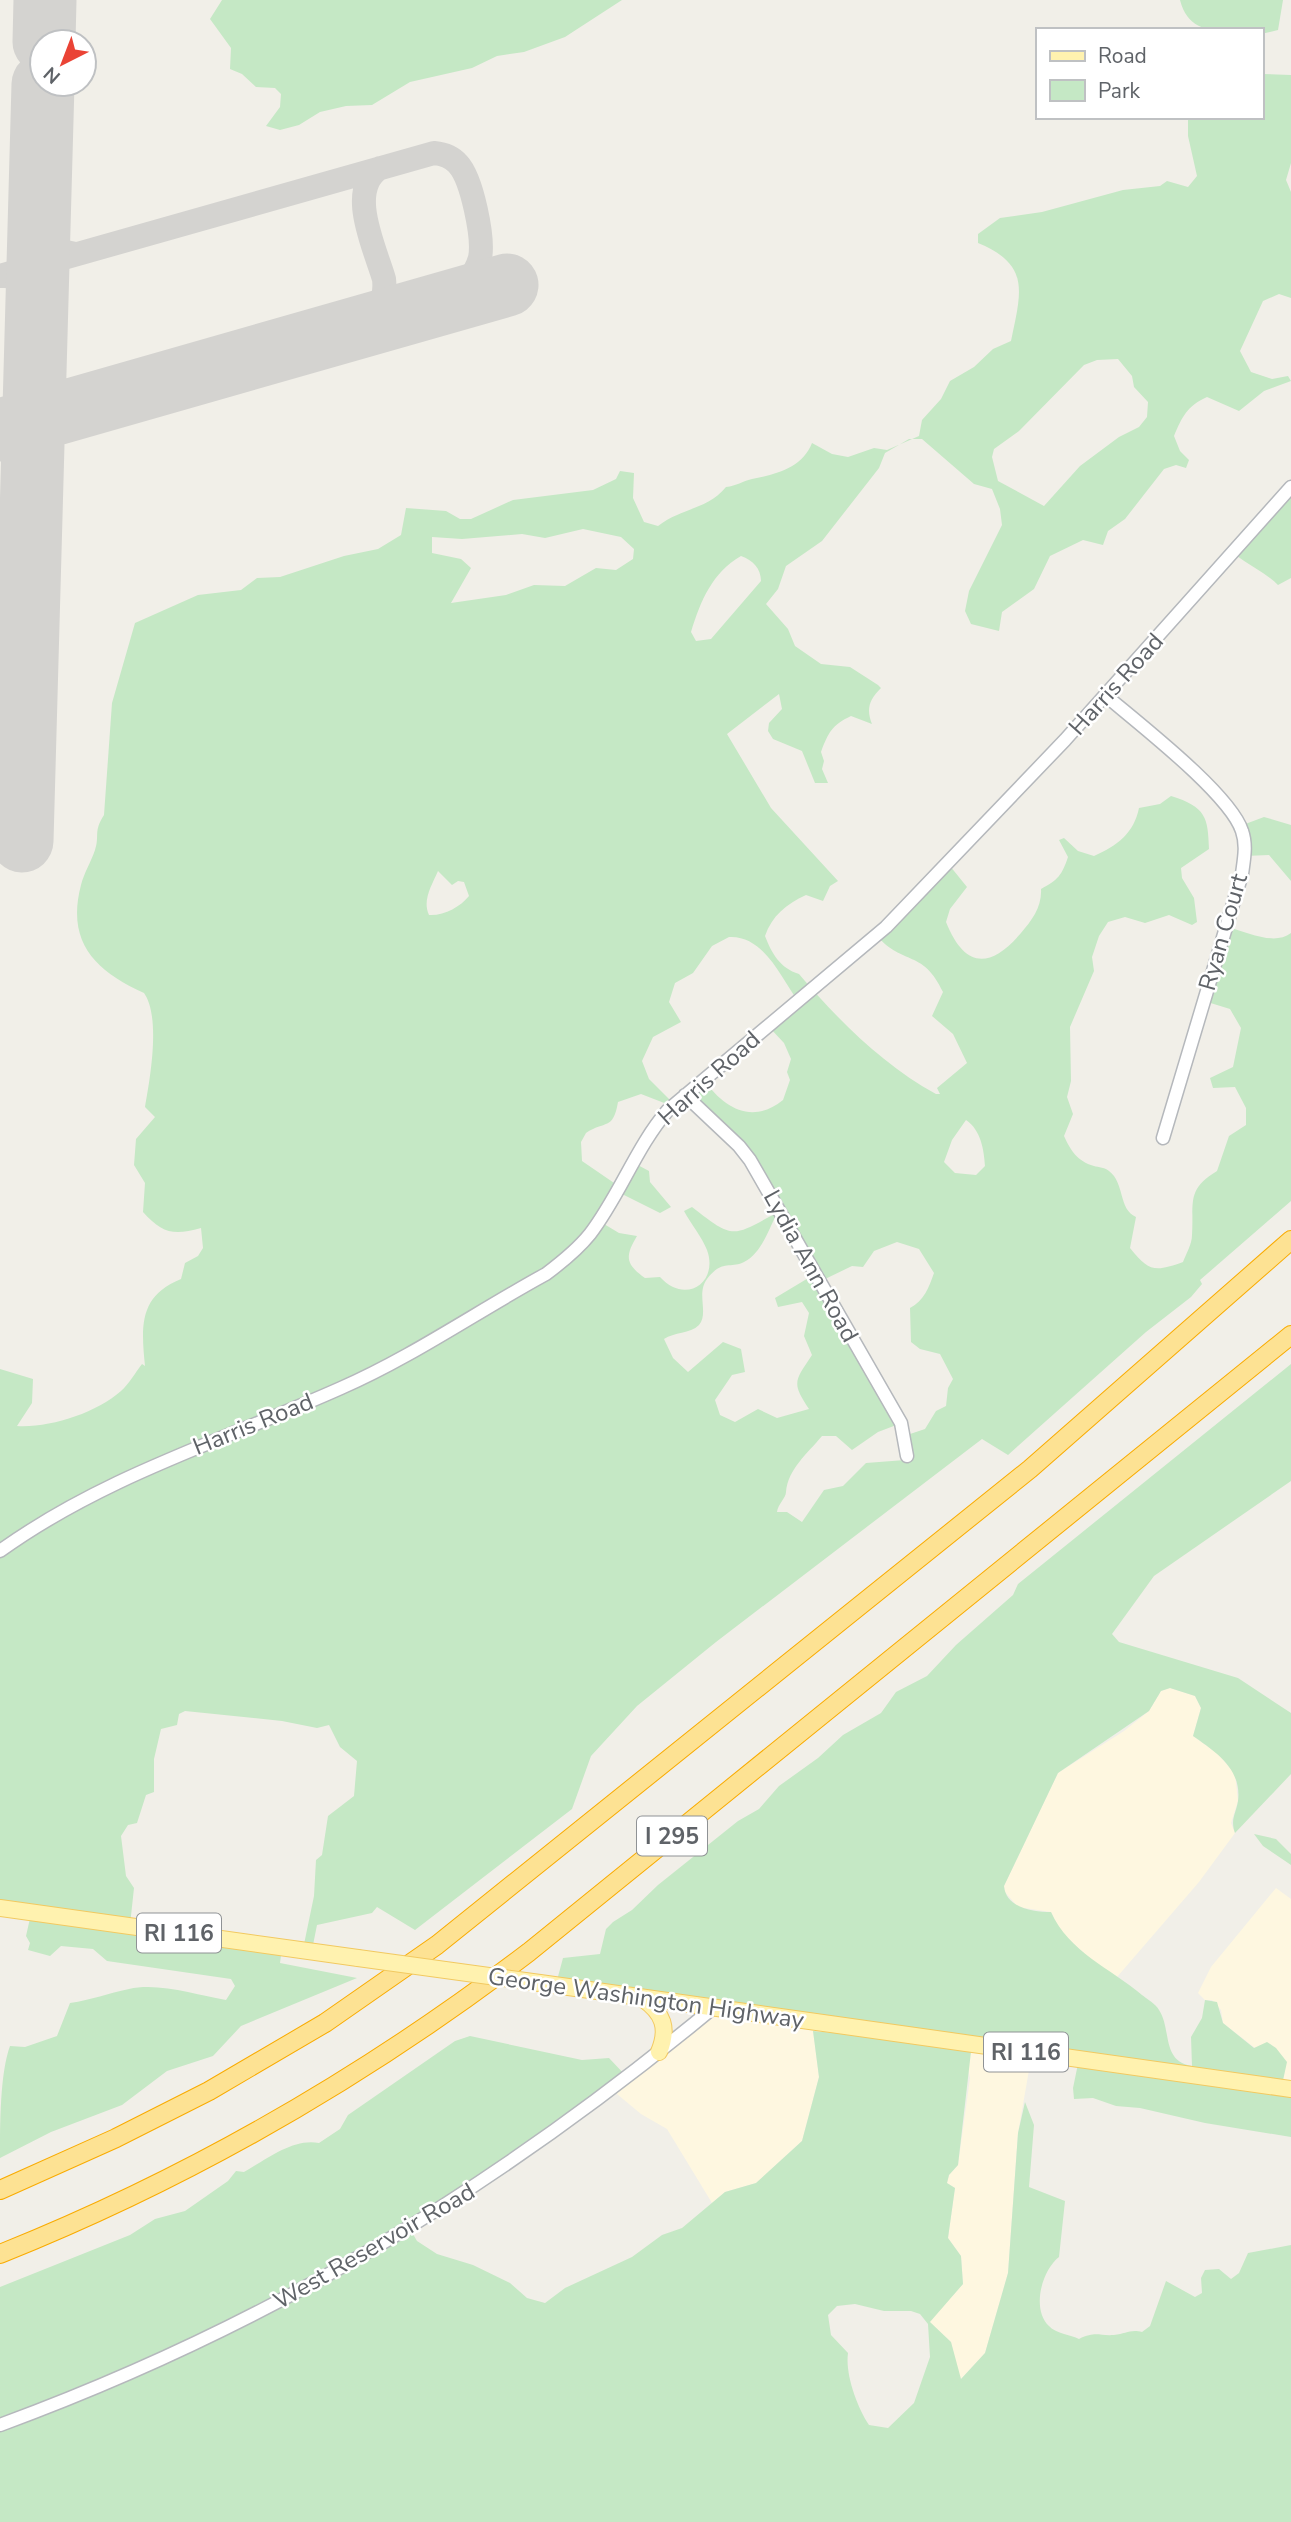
<svg xmlns="http://www.w3.org/2000/svg" width="1291" height="2522" font-family="'Nunito Sans',sans-serif">
<rect width="100%" height="100%" fill="#f1efe8"/>
<path fill="#fef7e0" d="M1170,1688L1195,1696L1201,1708L1193,1736L1218,1754L1235,1774L1238,1801L1231,1823L1235,1833L1199,1882L1117,1977L1089,1958L1059,1930L1051,1912L1018,1907L1005,1892L1004,1886L1058,1773L1124,1731L1149,1711L1161,1691Z
M1276,1888L1291,1899V2087L1282,2085L1255,2048L1223,2023L1221,2010L1212,2000H1205L1198,1993L1211,1967Z
M711,2008L847,2025L835,2033L813,2031L819,2077L802,2141L756,2183L725,2192L712,2203L667,2129L641,2114L611,2089Z
M972,2043L1032,2053L1018,2133L1008,2273L985,2353L960,2380L951,2342L929,2322L963,2284L961,2256L948,2238L955,2188L947,2183L949,2175L958,2165L970,2078L967,2064Z"/>
<path fill="#c5e8c5" fill-rule="evenodd" d="M222,0H622L565,37L524,52L497,56L472,68L410,82L372,105L346,106L320,112L299,125L280,130L266,126L280,107L281,94L275,88L256,87L242,74L230,69L231,48L210,19Z
M1180,0H1283L1278,30L1261,34V30C1228,30 1190,40 1180,0Z
M1261,70L1262,74L1291,75V163L1286,180L1291,192V298L1279,294L1263,301L1240,351L1251,372L1272,379L1288,376L1291,381L1264,391L1239,411L1207,397C1187,406 1182,417 1174,436L1180,451L1189,460L1186,468L1176,465L1164,469L1125,519L1108,531L1103,545L1083,540L1050,556L1034,589L1002,612L999,631L971,624L965,611L969,591L1002,525L1000,509L992,489L974,484L922,439H909L885,453L879,468L822,541L786,566L778,589L766,604L788,629L795,646L821,664L850,667L878,685L881,688C869,700 866,709 872,724L851,716C832,725 828,733 821,752L824,761L822,769L828,783H815L802,751L773,739L768,731L769,723L782,709L779,694L727,734L771,808L838,881L830,886L823,901L806,895C786,904 772,916 765,936C772,954 780,968 799,974C838,1020 883,1065 936,1094H940L937,1088L967,1063L953,1034L932,1016L943,992C923,949 903,966 877,936L950,866L967,887L950,909L946,922C965,969 990,969 1021,933C1032,920 1042,907 1041,889C1058,880 1062,875 1068,857L1059,840L1064,838L1078,851L1094,856C1117,846 1134,833 1139,808L1160,804L1171,796C1206,807 1208,817 1209,849L1181,868L1182,878L1194,898L1197,922L1192,925L1169,915L1145,923L1125,917L1108,922L1099,936L1092,957L1094,971L1070,1027L1071,1081L1067,1097L1073,1114L1064,1136C1071,1151 1077,1161 1094,1166C1098,1167 1106,1168 1109,1171C1125,1183 1118,1209 1136,1217L1130,1248C1149,1272 1155,1272 1183,1262C1186,1254 1192,1244 1192,1235C1194,1202 1186,1190 1217,1171L1229,1136L1246,1125V1108L1235,1087L1213,1088L1210,1078L1233,1067L1241,1028L1230,1009L1204,1001L1228,927C1247,932 1274,946 1291,933V1201L1200,1280L1202,1284L1191,1297L1146,1332L1008,1455L982,1439L716,1642L637,1706L591,1756L572,1809L415,1930L377,1907L372,1913L317,1925L312,1950L303,1949L314,1896L316,1860L322,1855L328,1816L354,1796L357,1761L340,1747L329,1725L317,1728L282,1721L185,1711L179,1714L177,1725L161,1729L154,1759V1792L146,1795L137,1823L128,1825L121,1836L126,1876L134,1888L130,1925L282,1948L280,1963L357,1978L241,2026L213,2056L167,2071L122,2105L51,2132L0,2158C0,2125 0,2073 10,2046L25,2047L57,2036L70,2003C92,2000 108,1993 129,1989C158,1982 197,1995 226,2000L235,1986L231,1979L107,1961L93,1949L61,1946L50,1956L28,1950L30,1943L26,1936L31,1914L0,1907V1369L33,1379L32,1403L17,1426C50,1428 96,1413 121,1391C129,1384 135,1373 142,1364L145,1366C141,1326 139,1296 181,1279L185,1263L198,1256L203,1248L201,1228C173,1236 162,1233 143,1212L145,1183L134,1165L136,1139L155,1117L145,1107C150,1079 161,1017 144,993C95,971 66,942 81,885C84,873 91,862 95,850C100,835 93,832 104,815L112,703L135,623L198,595L241,590L257,578L280,577L344,556L378,549L401,535L406,508L446,511L460,519H471L513,500L593,490L616,479L620,471L634,473L633,498L644,522L658,526C683,507 707,510 726,487C737,486 742,481 752,479C777,474 802,468 812,443L832,454L848,457L874,448L887,450L919,436L922,420L941,399L950,381L974,367L993,349L1011,341C1021,292 1031,265 978,243V234L1000,218L1042,212L1123,190L1160,186L1167,181L1188,187L1197,176L1188,136V117H1261ZM1118,359L1132,376L1134,387L1148,402L1147,417L1139,427L1119,437L1080,466L1044,506L998,481L992,457L994,449L1019,431L1084,365L1097,360ZM583,529L621,537L634,549L633,559L616,570L596,568L565,586L534,585L506,595L451,603L471,568L461,559L432,553V537L462,539L522,534L545,538ZM741,556C753,560 761,569 761,581L711,639L696,641L691,632C701,600 712,573 741,556ZM438,871L452,885L458,881L464,882L469,896C460,907 444,916 429,915C422,900 432,885 438,871ZM729,937C764,935 781,978 798,1001L769,1027L784,1043L791,1059L787,1072L790,1080L783,1100C752,1125 724,1108 704,1080L685,1098L743,1152L778,1212C732,1237 734,1240 692,1207L684,1211C691,1224 702,1237 707,1250C719,1283 685,1305 660,1277L645,1278C625,1264 625,1256 637,1236L619,1233L599,1221L616,1191L660,1213L671,1207L650,1182L649,1171L632,1162L617,1185L582,1161L581,1142L586,1133C605,1120 613,1131 618,1102L641,1094L672,1106L674,1104L649,1079L642,1061L653,1037L681,1022L669,1002L675,983L693,973L712,946ZM966,1120C981,1130 984,1150 985,1166L976,1175L955,1173L944,1162L952,1140ZM777,1213L810,1277L775,1298L778,1307L802,1302L809,1313L804,1336L812,1355C795,1381 791,1382 809,1409L777,1418L758,1409L735,1422L720,1415L715,1400L732,1375L745,1372L741,1349L723,1342L688,1372L673,1358L664,1339C674,1332 690,1334 699,1325C709,1313 696,1294 707,1279C722,1259 731,1269 744,1262C761,1254 769,1229 777,1213ZM897,1242L919,1249L934,1273C929,1287 924,1301 910,1308L911,1342L920,1349L940,1354L953,1379L948,1388L946,1406L936,1411L925,1429L907,1435L905,1460L866,1463L843,1486L824,1490L802,1522L787,1512H777C778,1504 786,1498 786,1492C788,1469 807,1454 822,1436H836L852,1450L878,1432L899,1424L821,1281L852,1266L863,1267L874,1251Z
M1291,487V578L1278,585C1265,572 1249,566 1235,554Z
M1264,817L1291,825V881L1269,855L1245,856L1240,826Z
M1291,1364V1481L1154,1576L1112,1634L1119,1642L1238,1678L1291,1713V1774L1235,1833C1230,1819 1236,1814 1238,1801C1242,1769 1216,1752 1193,1736L1201,1708L1195,1696L1170,1688L1161,1691L1149,1711L1058,1773L1004,1886C1006,1908 1033,1912 1051,1912C1069,1952 1110,1968 1142,1995C1147,1999 1156,2004 1159,2010C1172,2030 1161,2061 1192,2066L1191,2037L1202,2018L1205,2000L1217,2002L1223,2023L1254,2048L1267,2042L1276,2048L1287,2062L1282,2085L1291,2087V2137L1205,2123L1140,2108L1116,2106L1093,2098L1074,2099L1073,2088L1079,2059L972,2043L958,2165L949,2175L947,2183L955,2188L948,2238L961,2256L963,2284L930,2322L951,2342L961,2379L985,2353L1008,2273L1018,2133L1025,2102L1034,2125L1029,2187L1065,2201L1059,2257C1042,2270 1031,2309 1049,2326C1055,2333 1071,2335 1079,2339C1096,2331 1098,2336 1114,2335C1126,2334 1130,2329 1142,2332L1150,2326L1166,2281L1195,2297L1202,2293L1201,2278L1205,2270L1219,2269L1231,2279L1239,2273L1248,2253L1291,2245V2522H0V2287L130,2235L155,2219L185,2211L228,2181L236,2171L244,2172C267,2159 293,2138 319,2143L340,2129L348,2115L455,2041L470,2036L582,2060L609,2058L626,2076L410,2229L417,2241L437,2254L473,2265L510,2283L527,2298L545,2303L565,2288L632,2257L662,2235L682,2228L725,2192L756,2183L802,2141L819,2077L813,2031L835,2033L846,2026L556,1984L563,1958L600,1954L606,1929L613,1922L632,1910L658,1885L738,1821L759,1809L779,1786L818,1758L843,1735L881,1713L896,1692L927,1676L956,1645L1013,1595L1018,1584ZM855,2304L884,2311H911L920,2314L928,2324L930,2357L914,2403L888,2428L869,2425C857,2407 845,2374 848,2353L831,2335L828,2315L837,2306Z
M1254,1834L1276,1839L1291,1854V1865L1263,1846Z"/>
<g fill="none" stroke-linecap="round" stroke-linejoin="round">
<path stroke="#d4d3d0" stroke-width="24" d="M39,229L52,249L75,254
M0,276L434,153C444,154 452,157 458,164C472,179 484,238 480,258C475,276 462,289 449,301
M1,276C21,275 33,284 37,304
M353,329C373,317 387,305 384,279C375,248 346,189 380,168"/>
<path stroke="#d4d3d0" stroke-width="63" d="M44,42L45,0
M0,430L507,285
M22,841L43,84"/>
<defs>
<path id="minor" d="M1105,695C1138,723 1230,794 1242,831C1247,845 1244,859 1242,874L1163,1138
M685,1095L739,1146L750,1160L901,1423L907,1456
M0,1551C104,1476 225,1440 341,1388C412,1357 478,1311 546,1274C562,1262 578,1249 590,1234C620,1195 636,1147 668,1110L886,927L1065,740L1291,487
M0,2425C269,2326 493,2190 713,2008"/>
<path id="major" d="M0,1908L358,1958
M540,1983L1291,2089
M643,1999C663,2013 669,2028 659,2052"/>
<path id="highway" d="M0,2190L116,2138L209,2091L325,2023L437,1945L1030,1469L1291,1240
M0,2254C190,2178 366,2076 529,1952L1291,1335"/>
</defs>
<use href="#minor" stroke="#b5b8bc" stroke-width="15"/>
<use href="#major" stroke="#f2c960" stroke-width="18"/>
<use href="#highway" stroke="#f9ab00" stroke-width="20"/>
<use href="#minor" stroke="#fff" stroke-width="12"/>
<use href="#major" stroke="#fff2af" stroke-width="16"/>
<use href="#highway" stroke="#fde293" stroke-width="18"/>
<defs>
<path id="major-bridge" d="M358,1958L540,1983"/>
</defs>
<use href="#major-bridge" stroke="#f2c960" stroke-width="18" stroke-linecap="butt"/>
<use href="#major-bridge" stroke="#fff2af" stroke-width="16"/>
</g>
<g text-anchor="middle" dominant-baseline="central" stroke-width="5" stroke-linejoin="round" paint-order="stroke">
<g fill="#fff" stroke="#8f9295" stroke-width="2">
<rect x="637" y="1816.5" width="70" height="39" rx="5"/>
<rect x="137" y="1913.5" width="84" height="39" rx="5"/>
<rect x="984" y="2032.5" width="84" height="39" rx="5"/>
</g>
<g font-size="23" font-weight="bold" fill="#5f6368">
<text x="672" y="1836">I 295</text>
<text x="179" y="1933">RI 116</text>
<text x="1026" y="2052">RI 116</text>
</g>
<g font-size="24" fill="#5f6368" stroke="#fff">
<text transform="translate(1116 684) rotate(-48)">Harris Road</text>
<text transform="translate(1223 932) rotate(-74)">Ryan Court</text>
<text transform="translate(709 1078) rotate(-42)">Harris Road</text>
<text transform="translate(811 1266) rotate(61)">Lydia Ann Road</text>
<text transform="translate(253 1424) rotate(-22)">Harris Road</text>
<text transform="translate(646 1998) rotate(8)">George Washington Highway</text>
<text transform="translate(374 2246) rotate(-30)">West Reservoir Road</text>
</g>
</g>
<rect x="1036" y="28" width="228" height="91" fill="#ffffff" stroke="#bfc1c3" stroke-width="2"/>
<rect x="1050" y="51" width="35" height="10" fill="#fff2af" stroke="#bfc1c3" stroke-width="2"/>
<text x="1098" y="63" font-size="21" fill="#5f6368">Road</text>
<rect x="1050" y="80" width="35" height="21" fill="#c5e8c5" stroke="#bfc1c3" stroke-width="2"/>
<text x="1098" y="98" font-size="21" fill="#5f6368">Park</text>
<g transform="translate(63 63) rotate(222)"><circle r="33" fill="#ffffff" stroke="#bfc1c3" stroke-width="2"/>
<path d="M0-5L12 26L0 18L-12 26Z" fill="#ea4335"/>
<text y="-10" font-size="19" font-weight="bold" text-anchor="middle" fill="#5f6368">N</text>
</g>
</svg>
